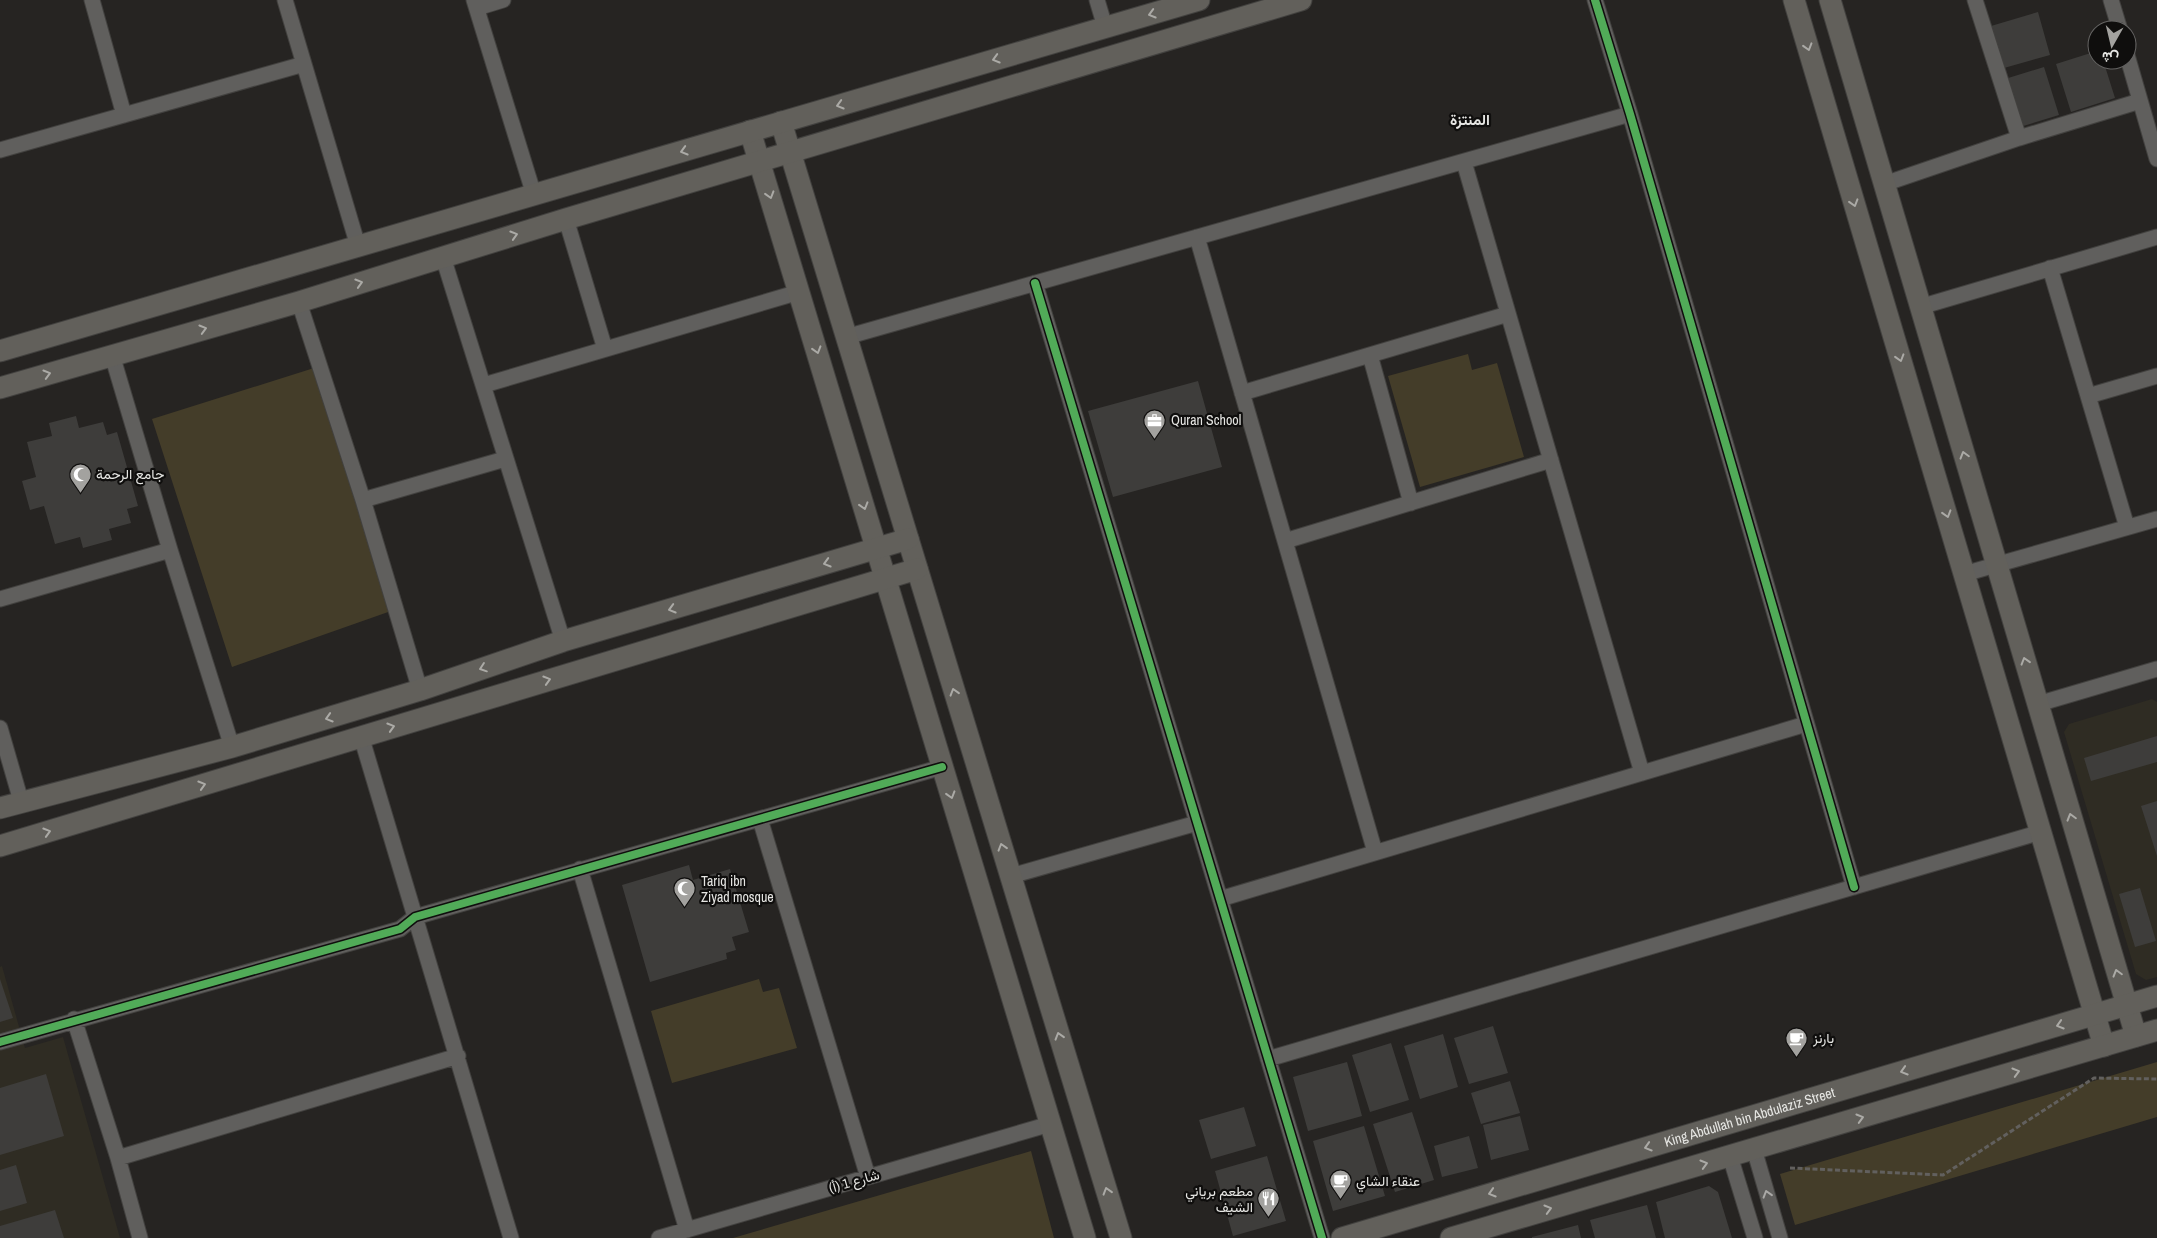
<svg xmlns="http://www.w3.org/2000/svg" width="2157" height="1238" font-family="'Archivo Narrow',Vazirmatn,sans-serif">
<rect width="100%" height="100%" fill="#262422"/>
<path fill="#2f2c23" d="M2152,699L2157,702V977L2146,980L2136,974L2064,732L2069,724Z
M2,966L25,1048L63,1037L120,1238H0V967Z"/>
<path fill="#443d29" d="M1468,354L1472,370L1497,363L1524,457L1420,487L1388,376Z
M314,368L391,611L232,667L152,419Z
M759,979L763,992L779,988L797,1048L672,1083L651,1011Z
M2157,1062V1117L1795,1225L1780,1174Z
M1031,1151L1054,1238H733Z"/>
<path fill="#3e3d3b" d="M2038,12L2050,55L2004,68L1991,26Z
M2097,51V60H2103L2115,98L2071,112L2056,64Z
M2044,67L2059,115L2020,127L2005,79Z
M1198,381L1222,467L1113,497L1088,411Z
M76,416L79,428L103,422L107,435L117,432L138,506L127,509L131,523L109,529L112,540L83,548L80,537L55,544L44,506L30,510L22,481L36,477L27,442L52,436L49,423Z
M2157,736V762L2091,781L2084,758Z
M2157,801V856L2141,806Z
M689,865L693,880L730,869L749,932L732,937L736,950L726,953L727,959L650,982L622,885Z
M2140,888L2156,941L2135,947L2119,894Z
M0,979L13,1018L0,1022Z
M1493,1026L1508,1073L1469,1084L1454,1038Z
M1443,1034L1458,1087L1420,1099L1404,1046Z
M1391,1043L1409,1100L1370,1112L1352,1055Z
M1347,1062L1362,1116L1308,1131L1293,1077Z
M46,1074L64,1136L0,1155V1088Z
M1510,1081L1520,1113L1481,1124L1471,1093Z
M1244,1107L1256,1146L1211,1159L1199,1120Z
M1412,1112L1434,1180L1395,1192L1373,1124Z
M1520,1116L1529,1150L1491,1160L1483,1125Z
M1364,1126L1385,1196L1333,1211L1313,1141Z
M1469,1136L1478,1168L1442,1177L1434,1146Z
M1267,1156L1286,1221L1233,1236L1215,1171Z
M16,1165L27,1203L0,1211V1170Z
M1709,1186L1718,1192L1732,1238H1665L1656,1202Z
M1647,1205L1656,1238H1595L1590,1220Z
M55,1210L64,1238H0V1226Z
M1578,1225L1581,1238H1532V1237Z"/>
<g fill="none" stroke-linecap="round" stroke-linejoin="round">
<defs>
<path id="street" d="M92,0L124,115
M285,0L358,246
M474,0L534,195
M1097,0L1105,27
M1595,0L1630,114L1854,887
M2111,0L2120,30
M477,8L503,0
M2127,55L2157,159
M2019,138L2140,101
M0,150L304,64
M1464,162L1642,773
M1884,184L2019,138L1975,0
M566,219L605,349
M1197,237L1375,852
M443,257L563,641
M2050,268L2127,527
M1035,283L1322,1238
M299,302L363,500L420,690
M1920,307L2157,237
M846,337L1630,114
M112,355L170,550L232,747
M1370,355L1411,503
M484,385L799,292
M1242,393L1508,314
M2088,396L2157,376
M363,500L505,459
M1285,541L1551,460
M1964,574L2157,519
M0,599L170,550
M2038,704L2157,669
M0,728L21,801
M361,736L511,1238
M760,819L868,1177
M580,869L687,1230
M1011,876L1197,823
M1220,899L1806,724
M74,1019L118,1158L140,1238
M0,1042L400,929L415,917L942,767
M1268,1059L2041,832
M1754,1149L1780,1238
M1730,1156L1755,1238
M118,1158L458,1056
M659,1238L1050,1124"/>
<g id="secondary">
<path d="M1794,0L2104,1046"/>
<path d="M1830,0L2136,1036"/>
<path d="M781,122L1121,1238"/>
<path d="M750,131L1085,1238"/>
<path d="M0,351L1199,0"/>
<path d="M0,388L299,302L566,219L1301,0"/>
<path d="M0,808L232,747L420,690L563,641L908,539"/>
<path d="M0,846L917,569"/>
<path id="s1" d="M1342,1238L2157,996"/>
<path d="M1451,1238L2157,1030"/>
</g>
</defs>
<use href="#street" stroke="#42413f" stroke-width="17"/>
<use href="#secondary" stroke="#42413f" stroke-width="23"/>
<path stroke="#62605e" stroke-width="3" stroke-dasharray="5 2.5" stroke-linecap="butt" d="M1790,1168L1943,1175L2094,1078L2157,1079"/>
<use href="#street" stroke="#605f5d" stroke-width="15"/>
<use href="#secondary" stroke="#62605b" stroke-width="21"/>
<defs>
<path id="cycleway" d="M1595,0L1630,114L1854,887
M1035,283L1322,1238
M0,1042L400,929L415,917L942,767"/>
</defs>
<use href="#cycleway" stroke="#0f0e0d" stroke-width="11"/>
<use href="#cycleway" stroke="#51ab58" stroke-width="8"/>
</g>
<defs><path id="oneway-chevron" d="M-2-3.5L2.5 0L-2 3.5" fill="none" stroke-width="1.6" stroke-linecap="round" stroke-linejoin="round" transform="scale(1.25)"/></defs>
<g stroke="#abaaa6">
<use href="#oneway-chevron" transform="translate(1152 14) rotate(164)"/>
<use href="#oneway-chevron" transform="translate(1808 47) rotate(73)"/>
<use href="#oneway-chevron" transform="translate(996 59) rotate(164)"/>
<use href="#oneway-chevron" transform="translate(840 105) rotate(164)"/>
<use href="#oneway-chevron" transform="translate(684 151) rotate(164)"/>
<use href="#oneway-chevron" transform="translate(770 195) rotate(73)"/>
<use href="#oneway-chevron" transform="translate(1854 203) rotate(73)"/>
<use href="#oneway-chevron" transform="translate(514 235) rotate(-17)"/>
<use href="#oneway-chevron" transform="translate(359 283) rotate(-17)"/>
<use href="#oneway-chevron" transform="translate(203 329) rotate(-16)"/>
<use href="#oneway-chevron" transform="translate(817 350) rotate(73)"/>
<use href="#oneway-chevron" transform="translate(1900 358) rotate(73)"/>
<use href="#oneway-chevron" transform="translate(47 374) rotate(-16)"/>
<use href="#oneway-chevron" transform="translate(1964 455) rotate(-106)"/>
<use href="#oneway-chevron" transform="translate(864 506) rotate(73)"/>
<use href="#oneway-chevron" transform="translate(1947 514) rotate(73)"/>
<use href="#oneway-chevron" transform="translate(827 563) rotate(164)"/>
<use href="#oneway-chevron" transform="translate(672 609) rotate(164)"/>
<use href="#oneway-chevron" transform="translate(2025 661) rotate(-107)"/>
<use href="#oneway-chevron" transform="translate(483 668) rotate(161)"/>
<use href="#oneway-chevron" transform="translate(547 680) rotate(-17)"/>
<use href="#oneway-chevron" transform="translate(954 692) rotate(-107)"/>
<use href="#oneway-chevron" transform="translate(329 718) rotate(163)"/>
<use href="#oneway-chevron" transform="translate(391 727) rotate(-17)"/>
<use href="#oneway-chevron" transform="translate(202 785) rotate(-17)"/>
<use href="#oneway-chevron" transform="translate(951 795) rotate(73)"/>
<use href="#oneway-chevron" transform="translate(2071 817) rotate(-106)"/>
<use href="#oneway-chevron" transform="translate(47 832) rotate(-17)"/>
<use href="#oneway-chevron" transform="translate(1002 847) rotate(-107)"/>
<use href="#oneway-chevron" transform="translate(2117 973) rotate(-106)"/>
<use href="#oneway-chevron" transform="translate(2060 1025) rotate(163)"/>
<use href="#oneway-chevron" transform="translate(1059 1036) rotate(-107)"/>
<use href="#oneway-chevron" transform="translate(1904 1071) rotate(163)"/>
<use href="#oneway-chevron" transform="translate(2016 1072) rotate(-16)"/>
<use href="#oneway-chevron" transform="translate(1860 1118) rotate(-16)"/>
<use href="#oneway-chevron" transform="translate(1648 1147) rotate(163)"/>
<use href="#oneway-chevron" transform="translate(1704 1164) rotate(-16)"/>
<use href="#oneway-chevron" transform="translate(1107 1191) rotate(-107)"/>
<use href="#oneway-chevron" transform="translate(1492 1193) rotate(163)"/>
<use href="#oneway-chevron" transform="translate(1548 1209) rotate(-16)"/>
</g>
<use stroke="#aaa9a7" href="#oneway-chevron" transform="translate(1767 1194) rotate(-107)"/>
<defs>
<symbol id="office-pin" viewBox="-11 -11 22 30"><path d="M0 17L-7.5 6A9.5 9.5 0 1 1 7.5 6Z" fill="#a3a29f" stroke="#0f0e0d"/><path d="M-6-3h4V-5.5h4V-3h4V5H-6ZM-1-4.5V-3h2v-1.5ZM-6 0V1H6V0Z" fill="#fff"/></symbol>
<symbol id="mosque-pin" viewBox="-11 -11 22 30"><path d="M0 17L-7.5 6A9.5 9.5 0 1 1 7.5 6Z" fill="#a3a29f" stroke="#0f0e0d"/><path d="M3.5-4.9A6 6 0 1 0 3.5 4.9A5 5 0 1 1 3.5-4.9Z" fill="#fff"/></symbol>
<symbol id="cafe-pin" viewBox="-11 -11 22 30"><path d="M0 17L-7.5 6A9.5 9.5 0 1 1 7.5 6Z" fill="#a3a29f" stroke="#0f0e0d"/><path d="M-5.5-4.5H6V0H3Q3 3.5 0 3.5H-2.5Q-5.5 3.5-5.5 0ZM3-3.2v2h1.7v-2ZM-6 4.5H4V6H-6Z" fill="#fff"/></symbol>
<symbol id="restaurant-pin" viewBox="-11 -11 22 30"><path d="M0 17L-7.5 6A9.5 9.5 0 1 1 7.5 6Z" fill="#a3a29f" stroke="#0f0e0d"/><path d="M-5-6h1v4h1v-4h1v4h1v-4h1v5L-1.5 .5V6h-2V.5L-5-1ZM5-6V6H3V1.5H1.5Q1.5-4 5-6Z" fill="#fff"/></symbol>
</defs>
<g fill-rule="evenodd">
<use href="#office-pin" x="1142" y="408" width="25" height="34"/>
<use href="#mosque-pin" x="68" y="462" width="25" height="34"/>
<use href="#mosque-pin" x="672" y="876" width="25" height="34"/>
<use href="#cafe-pin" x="1784" y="1026" width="25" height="34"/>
<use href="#cafe-pin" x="1328" y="1168" width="25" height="34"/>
<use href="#restaurant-pin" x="1256" y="1186" width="25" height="34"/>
</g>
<g text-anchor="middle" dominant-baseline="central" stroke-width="4.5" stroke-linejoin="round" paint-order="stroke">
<g font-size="14" fill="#e6e6e3" stroke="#0f0e0d" text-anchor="start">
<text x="1171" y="420">Quran School</text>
<text x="96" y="474">جامع الرحمة</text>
<text x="701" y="881">Tariq ibn<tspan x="701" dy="16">Ziyad mosque</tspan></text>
<text x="1813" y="1038">بارنز</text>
<text x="1356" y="1181">عنقاء الشاي</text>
<text x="1253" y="1191" text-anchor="end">مطعم برياني<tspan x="1253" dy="16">الشيف</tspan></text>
</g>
<g font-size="14" fill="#e6e6e3" stroke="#0f0e0d">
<text stroke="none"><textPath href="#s1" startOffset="425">King Abdullah bin Abdulaziz Street</textPath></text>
<text transform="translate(854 1181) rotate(-16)">شارع 1 (أ)</text>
</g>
<g font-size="15" font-weight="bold" fill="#e6e6e3" stroke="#0f0e0d">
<text x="1470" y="119">المنتزة</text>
</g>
</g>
<g transform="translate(2112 45) rotate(188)"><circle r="24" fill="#0f0e0d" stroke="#656463"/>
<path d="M0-4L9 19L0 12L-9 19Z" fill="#a3a29f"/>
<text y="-8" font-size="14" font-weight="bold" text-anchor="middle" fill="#e6e6e3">ش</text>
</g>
</svg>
